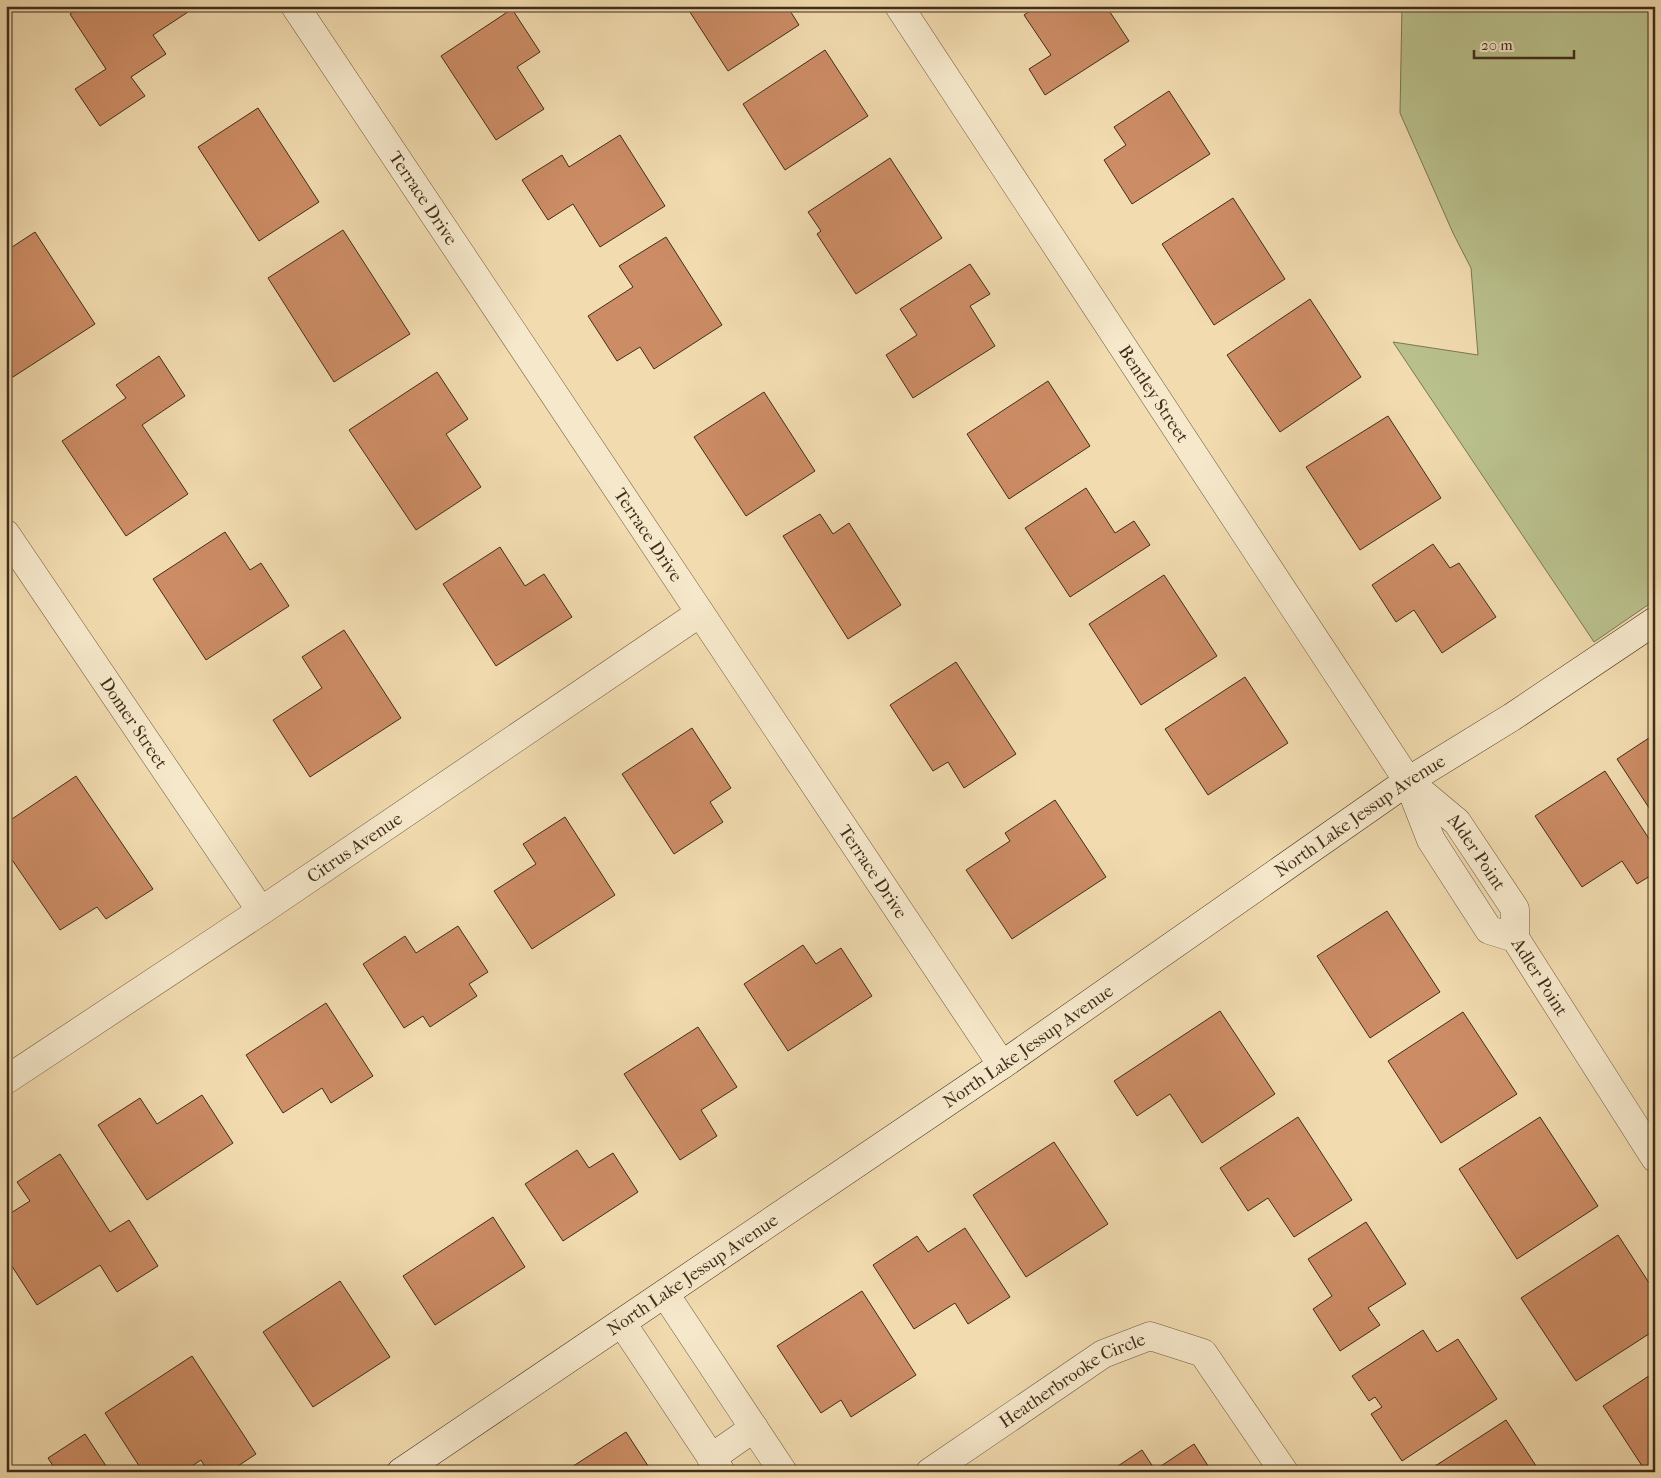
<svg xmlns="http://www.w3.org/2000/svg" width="1661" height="1478" font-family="'IM FELL French Canon',serif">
<rect width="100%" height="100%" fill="#f1dbaf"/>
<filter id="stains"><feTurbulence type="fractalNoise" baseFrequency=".004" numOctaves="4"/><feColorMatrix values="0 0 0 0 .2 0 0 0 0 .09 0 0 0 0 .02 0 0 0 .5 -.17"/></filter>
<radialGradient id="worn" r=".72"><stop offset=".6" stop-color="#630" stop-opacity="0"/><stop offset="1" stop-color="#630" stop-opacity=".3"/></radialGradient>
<path fill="#b9c08c" stroke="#7c7653" d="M1402,6H1655V600L1594,642L1393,342L1478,355L1471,268L1453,233L1400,113Z
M1655,936V1041L1649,1033L1650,947Z"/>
<path fill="#cc8c65" stroke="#402d1a" d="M81,6H185L188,12L153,35L166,54L131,77L145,96L100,126L75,89L106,69L70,14Z
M686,6H787L799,25L728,71Z
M1037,6H1106L1129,41L1045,95L1029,69L1051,55L1024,15Z
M512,9L540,52L517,67L544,109L496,140L441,56Z
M825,50L868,116L785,170L743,104Z
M1169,91L1210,154L1132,204L1104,160L1126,145L1114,127Z
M258,108L319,202L259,241L198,147Z
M620,135L665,206L600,247L573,204L548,220L522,180L562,155L569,167Z
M890,158L942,238L856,294L817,234L821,231L808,212Z
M1233,198L1285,279L1214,325L1162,244Z
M343,230L410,334L334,382L268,278Z
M35,232L95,324L13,377L6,367V251Z
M666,237L722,325L654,369L640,347L617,361L588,316L633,287L619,266Z
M970,264L990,294L970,306L995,346L913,398L886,355L917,335L900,309Z
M1310,299L1361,377L1280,432L1227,355Z
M159,356L185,396L142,425L188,494L126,536L62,441L126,398L116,385Z
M437,372L468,419L446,434L481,487L416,530L349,430Z
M1048,381L1090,446L1009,499L967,434Z
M764,392L815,471L746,516L694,437Z
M1388,416L1441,498L1360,550L1306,467Z
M1086,488L1115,533L1134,521L1150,545L1070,597L1025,528Z
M820,514L833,534L849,523L901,605L848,639L783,536Z
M225,532L250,570L261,563L289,606L206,660L153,579Z
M1433,544L1450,568L1459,563L1496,617L1442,653L1414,610L1396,622L1372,585Z
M500,547L525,586L544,574L572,617L496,666L443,584Z
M1164,575L1217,656L1141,705L1089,624Z
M344,630L401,718L310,777L273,720L322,688L302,657Z
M956,662L1016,754L964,788L948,762L933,771L890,705Z
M1245,677L1288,743L1208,795L1165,729Z
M6,689L12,697L6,701Z
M692,728L731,788L710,802L723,822L674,854L622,774Z
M1655,734V817L1617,759Z
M1605,771L1655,848V873L1637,884L1622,861L1582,887L1535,816Z
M76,776L153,889L106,919L97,907L60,930L6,851V823Z
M1055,800L1106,877L1012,939L966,870L1010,841L1005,833Z
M565,817L615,895L532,949L494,891L536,864L523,844Z
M1387,911L1440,992L1370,1038L1317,956Z
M458,926L488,972L469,984L477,996L430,1027L423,1016L404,1028L363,964L405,936L416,953Z
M803,945L816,964L841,948L872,996L788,1051L744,984Z
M326,1003L373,1076L331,1103L322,1088L283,1113L246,1055Z
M1220,1011L1275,1094L1202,1143L1170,1094L1137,1116L1114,1081Z
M1463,1012L1517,1094L1441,1143L1388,1061Z
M698,1027L737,1087L701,1110L717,1136L680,1160L624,1074Z
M202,1095L233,1143L147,1200L98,1125L140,1098L157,1124Z
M1298,1117L1352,1200L1294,1237L1268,1198L1248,1211L1220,1168Z
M1540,1117L1598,1206L1517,1259L1459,1169Z
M1054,1142L1108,1224L1026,1277L973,1195Z
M577,1150L589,1168L613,1153L638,1192L563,1241L525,1184Z
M60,1154L110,1232L129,1220L158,1266L117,1292L100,1265L37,1305L6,1257V1216L30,1201L17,1182Z
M493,1217L525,1267L435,1325L403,1276Z
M1366,1222L1406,1284L1368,1308L1380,1325L1340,1351L1313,1309L1332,1296L1308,1259Z
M965,1228L1010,1297L968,1324L955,1303L914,1329L873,1265L917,1236L928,1252Z
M1618,1235L1655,1292V1330L1576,1381L1521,1298Z
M340,1281L390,1357L313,1407L263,1332Z
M862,1291L916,1375L851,1417L841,1400L821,1413L777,1346Z
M1423,1330L1437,1352L1458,1339L1497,1399L1402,1461L1371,1414L1382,1407L1375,1397L1369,1401L1352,1376Z
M192,1356L256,1454L229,1472H208L201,1460L183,1472H143L105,1413Z
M1655,1372V1471L1646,1472L1603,1406Z
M1506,1420L1540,1472H1426Z
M626,1432L652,1472H564Z
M85,1434L110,1472H57L48,1458Z
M1194,1444L1212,1472H1109L1142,1450L1155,1470Z"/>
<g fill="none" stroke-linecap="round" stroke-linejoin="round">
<defs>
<g id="street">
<path id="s1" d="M295,6L1002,1065"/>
<path id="s2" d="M899,6L1408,781L1431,840L1489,930L1515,938L1655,1158"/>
<path id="s3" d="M6,534L261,911"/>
<path id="s4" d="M1409,782L1457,822L1515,909V938"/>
<path id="s5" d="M6,1080L261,911L700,613"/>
<path d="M665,1294L783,1472"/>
<path d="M622,1323L721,1472"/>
<path d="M711,1458L754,1428"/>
<path id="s6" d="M930,1472L1103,1354L1150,1336L1203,1353L1284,1472"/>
</g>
<g id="secondary">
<path id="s7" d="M401,1472L1002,1065L1408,781L1512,717L1655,621"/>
</g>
</defs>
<use href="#street" stroke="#6c583f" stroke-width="29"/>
<use href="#secondary" stroke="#402d1a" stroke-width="29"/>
<use href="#street" stroke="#f6e8cb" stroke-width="28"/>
<use href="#secondary" stroke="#f6e8cb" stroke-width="28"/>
</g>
<g text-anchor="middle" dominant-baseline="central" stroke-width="4" stroke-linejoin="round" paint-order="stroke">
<g font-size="18" fill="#402d1a" stroke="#f6e8cb">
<text stroke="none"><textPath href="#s1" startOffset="231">Terrace Drive</textPath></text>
<text stroke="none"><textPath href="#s2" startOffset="464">Bentley Street</textPath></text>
<text stroke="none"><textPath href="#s1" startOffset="636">Terrace Drive</textPath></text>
<text stroke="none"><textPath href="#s3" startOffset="228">Domer Street</textPath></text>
<text stroke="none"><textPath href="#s7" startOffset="1162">North Lake Jessup Avenue</textPath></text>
<text stroke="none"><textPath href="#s5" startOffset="419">Citrus Avenue</textPath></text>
<text stroke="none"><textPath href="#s4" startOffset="98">Alder Point</textPath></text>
<text stroke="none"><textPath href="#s1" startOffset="1041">Terrace Drive</textPath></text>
<text stroke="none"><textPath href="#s2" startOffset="1171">Adler Point</textPath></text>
<text stroke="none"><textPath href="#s7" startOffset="758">North Lake Jessup Avenue</textPath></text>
<text stroke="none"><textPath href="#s7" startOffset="352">North Lake Jessup Avenue</textPath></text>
<text stroke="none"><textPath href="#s6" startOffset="170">Heatherbrooke Circle</textPath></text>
</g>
</g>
<rect width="1661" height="1478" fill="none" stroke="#f1dbaf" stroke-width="25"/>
<rect x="8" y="8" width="1646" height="1463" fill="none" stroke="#402d1a" stroke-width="2.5"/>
<rect x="12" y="12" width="1636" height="1453" fill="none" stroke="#402d1a"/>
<path d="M1474 50v8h100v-8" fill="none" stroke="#402d1a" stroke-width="2.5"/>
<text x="1481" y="50" font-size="15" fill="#402d1a" stroke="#f6e8cb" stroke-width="4" paint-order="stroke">20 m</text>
<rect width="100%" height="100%" filter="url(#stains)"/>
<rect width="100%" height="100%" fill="url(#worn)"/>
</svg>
